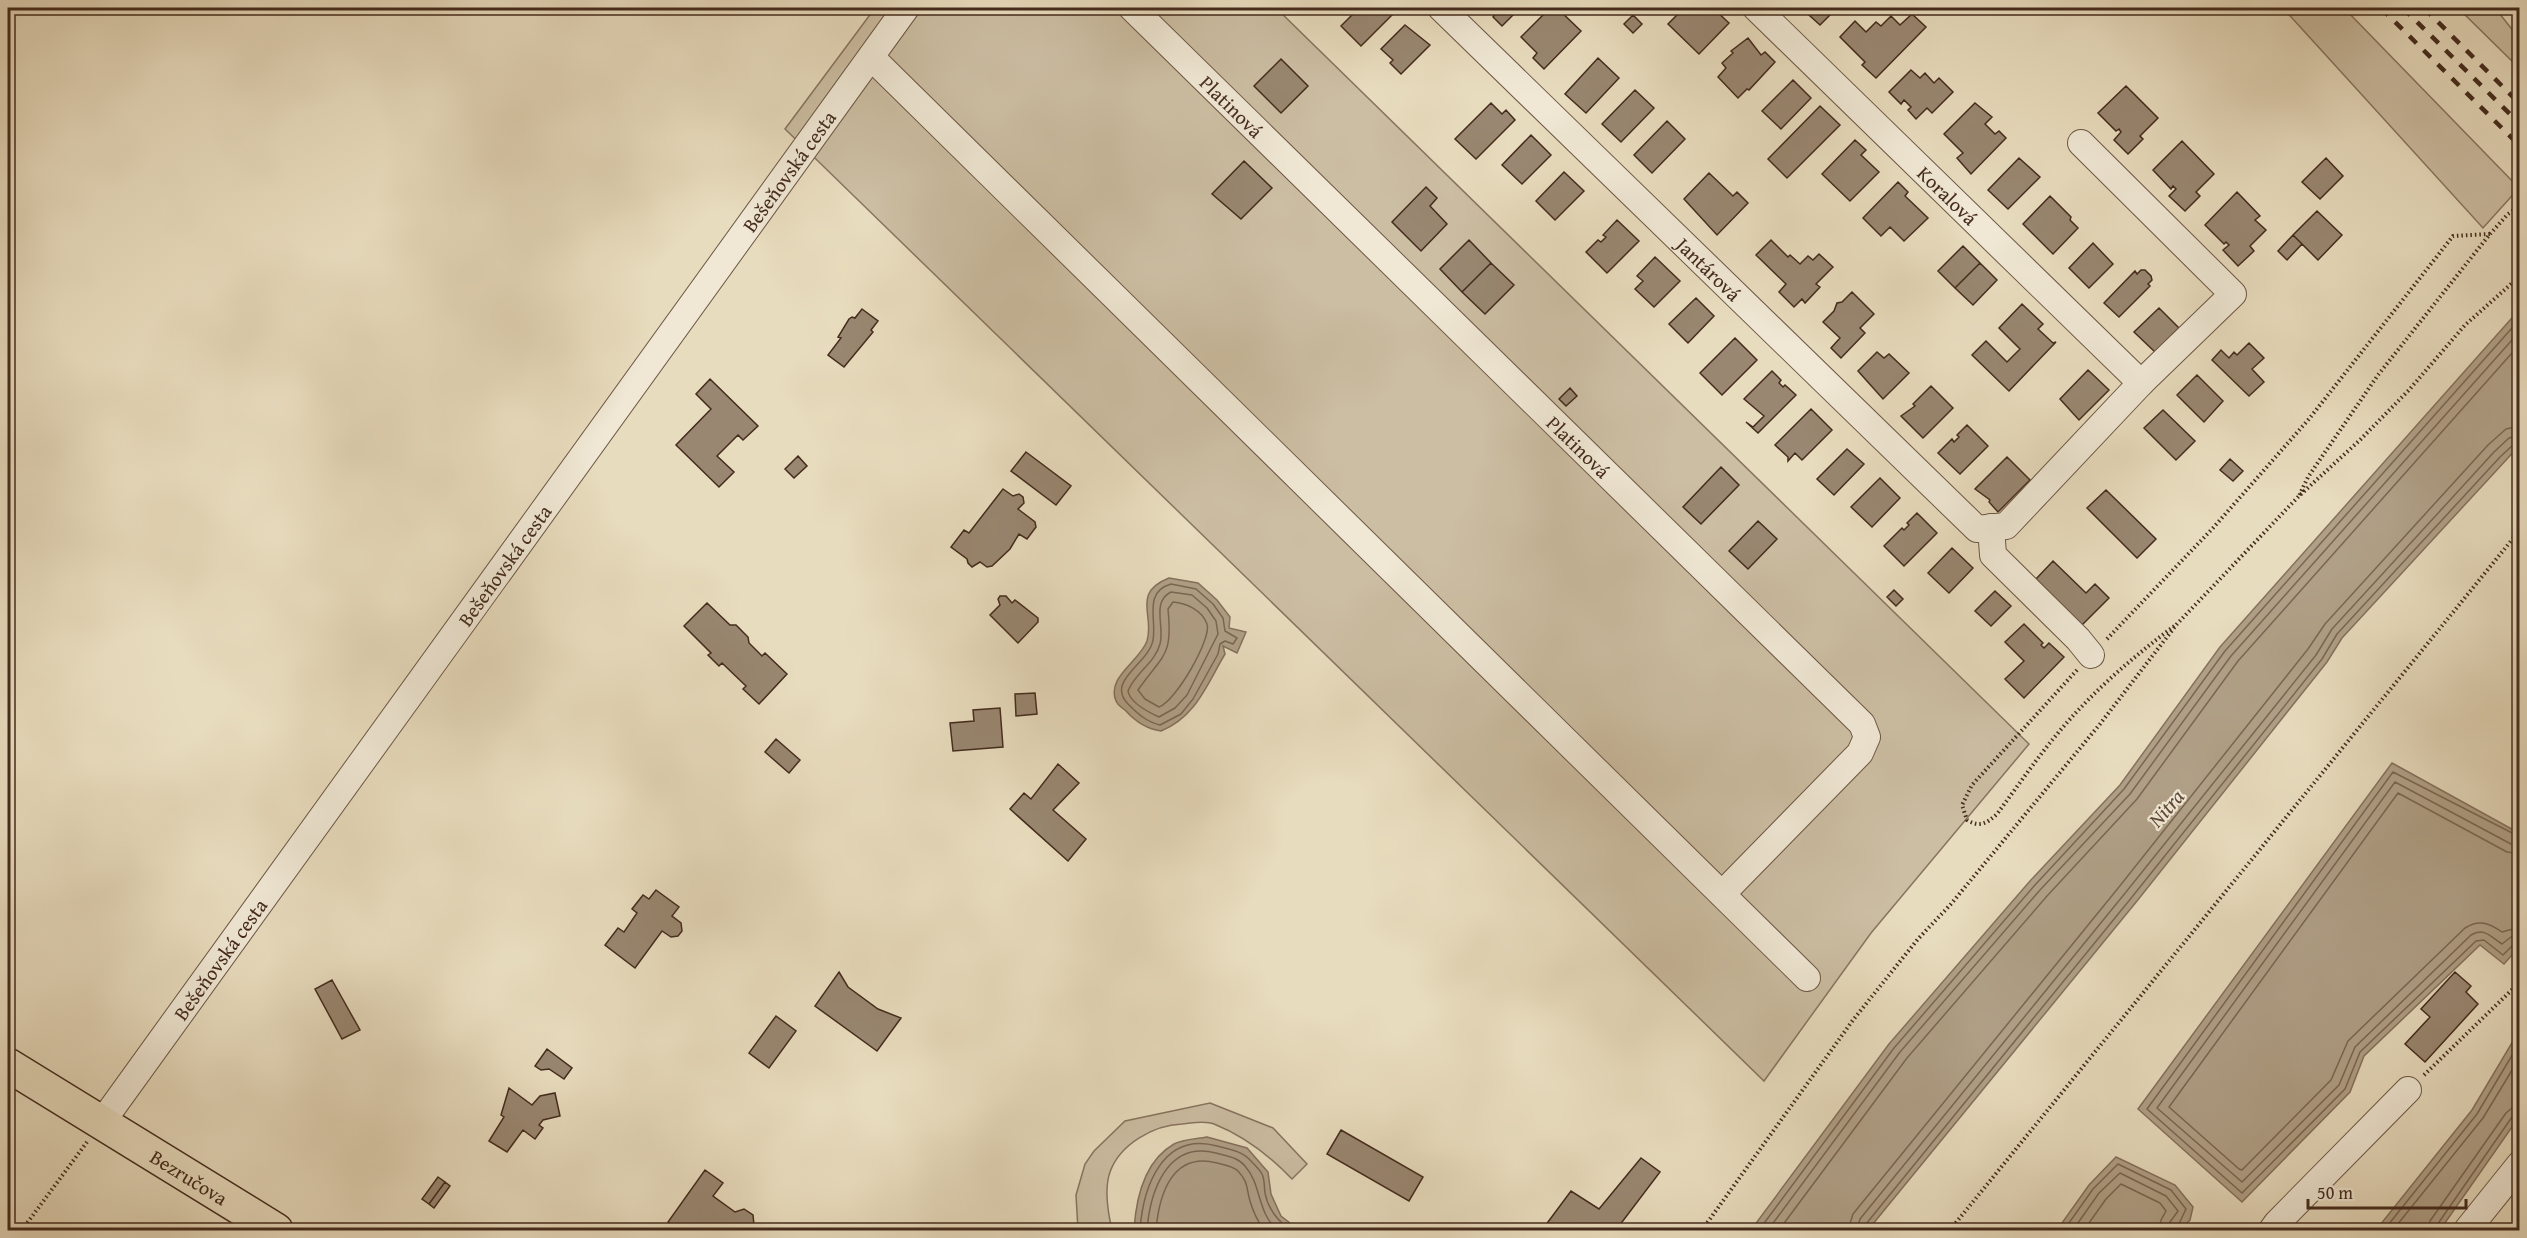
<svg xmlns="http://www.w3.org/2000/svg" width="2527" height="1238" font-family="'Gentium Book Plus',serif">
<rect width="100%" height="100%" fill="#e8dcbe"/>
<filter id="stains"><feTurbulence type="fractalNoise" baseFrequency=".00333" numOctaves="4"/><feColorMatrix values="0 0 0 0 .2 0 0 0 0 .09 0 0 0 0 .02 0 0 0 .5 -.17"/></filter>
<radialGradient id="worn" r=".72"><stop offset=".6" stop-color="#630" stop-opacity="0"/><stop offset="1" stop-color="#630" stop-opacity=".3"/></radialGradient>
<path fill="#ccbea3" stroke="#887460" stroke-width="1.5" d="M875,8H1276L2029,744L1871,933L1764,1081L785,129Z
M2283,8H2344L2519,188L2483,228Z
M2458,8H2495L2519,38V68Z
M1210,1103L1273,1128L1307,1164L1292,1179C1270,1156 1244,1136 1214,1124C1205,1120 1192,1123 1182,1124C1154,1125 1120,1144 1110,1172C1104,1189 1108,1213 1112,1230H1078L1076,1195L1085,1164L1094,1151L1125,1121Z"/>
<path fill="#b0a087" stroke="#85715d" stroke-width="1.5" d="M2519,310V446L2342,638L2327,662L2137,901L1868,1230H1751L1889,1044L2030,881L2120,785L2220,647Z
M1169,578L1198,583L1217,600L1230,617L1229,628L1246,632L1237,653L1223,646L1225,654C1207,684 1196,717 1161,731C1147,729 1135,721 1126,711C1122,707 1118,706 1116,701C1106,677 1140,661 1147,641C1155,616 1131,593 1169,578Z
M2392,763L2519,833V947L2504,964L2480,945L2364,1056L2350,1092L2242,1202L2138,1109Z
M2519,1031V1117L2440,1230H2376L2472,1110Z
M1207,1137L1247,1148L1268,1172L1271,1194L1281,1216L1299,1230H1134C1136,1198 1144,1161 1174,1144C1183,1139 1197,1139 1207,1137Z
M2116,1157L2175,1185L2193,1207L2190,1220L2180,1230H2057L2089,1185Z"/>
<g fill="none" stroke-linecap="round" stroke-linejoin="round">
<path stroke="#7a6652" stroke-width="1.5" d="M1171,584L1196,589L1213,604L1223,618L1225,631L1237,638L1233,644L1225,641L1220,644L1218,654L1193,699L1181,714L1160,725C1147,722 1138,714 1129,705C1104,681 1149,664 1153,640C1157,620 1143,592 1171,584Z
M1171,592L1192,595L1207,608L1216,621L1218,634L1187,695L1175,708L1159,717C1148,712 1130,703 1128,691C1135,673 1155,663 1160,644C1165,627 1151,602 1171,592Z
M1173,602C1186,603 1202,610 1207,624C1212,639 1175,702 1159,707L1145,699L1138,690C1163,654 1173,657 1168,609Z
M2520,837L2393,772L2147,1109L2242,1193L2345,1089L2360,1052L2476,941L2484,940L2503,955L2514,944L2520,943
M2520,845L2511,844L2395,782L2157,1108L2242,1182L2339,1085L2355,1047L2471,935C2484,927 2491,937 2502,944L2511,937L2520,936
M2520,854L2507,852L2398,793L2169,1107L2239,1169L2242,1170L2331,1080L2348,1041L2465,928C2479,919 2489,923 2502,932L2520,927
M1140,1230C1143,1188 1162,1131 1217,1146C1229,1149 1242,1151 1250,1160C1254,1164 1260,1170 1262,1174C1265,1180 1264,1187 1265,1193C1268,1209 1278,1221 1290,1230
M1147,1230C1150,1192 1167,1140 1216,1153C1226,1156 1238,1157 1245,1166C1262,1185 1257,1214 1278,1230
M1156,1230C1159,1195 1172,1151 1217,1163C1224,1165 1233,1166 1238,1171C1249,1183 1246,1188 1250,1201C1253,1211 1258,1222 1264,1230
M1759,1230L1894,1048L2035,885L2124,789L2225,651L2520,319
M1768,1230L1900,1052L2040,890L2130,794L2231,656L2520,331
M1779,1230L1907,1058L2047,896L2137,799L2238,661L2520,344
M1848,1230L1853,1214L2119,887L2308,649L2325,624L2488,445L2506,429L2520,426
M1857,1230L1860,1219L2126,892L2316,655L2332,629L2494,452L2509,438L2520,435
M1864,1230L1866,1224L2132,897L2322,659L2337,634L2500,457L2514,444L2520,442
M2064,1230L2093,1189L2118,1164L2171,1190L2186,1209L2176,1230
M2073,1230L2099,1193L2120,1173L2166,1196L2178,1211L2170,1222L2169,1230
M2084,1230L2106,1199L2121,1184L2160,1203L2166,1211L2161,1220L2160,1230
M2384,1230L2477,1114L2520,1042
M2393,1230L2483,1118L2520,1057
M2428,1230L2430,1221L2506,1113L2512,1108L2520,1107
M2435,1230L2437,1225L2512,1117L2520,1114"/>
</g>
<path fill="#998771" stroke="#442b1d" stroke-width="1.5" d="M1359,8H1399L1361,46L1341,26Z
M1490,8H1520L1502,26L1493,17L1496,13Z
M1550,8H1557L1581,31L1544,69L1533,58L1537,53L1521,37Z
M1684,8H1713L1729,23L1699,54L1668,24Z
M1809,8H1837L1820,25L1809,15L1813,12Z
M1912,14L1926,27L1876,78L1862,65L1865,62L1840,37L1855,21L1866,32L1876,22L1881,26L1891,16L1900,25Z
M1633,15L1642,24L1633,33L1624,24Z
M1405,25L1430,45L1401,74L1390,63L1393,60L1381,49Z
M1748,38L1761,55L1765,52L1775,62L1749,90L1747,89L1738,98L1718,77L1726,68L1722,63L1733,53L1731,51Z
M1598,58L1619,78L1586,113L1565,94Z
M1281,59L1308,86L1281,113L1254,86Z
M1911,70L1920,78L1925,73L1934,83L1939,78L1953,92L1932,113L1927,108L1916,119L1908,110L1911,107L1904,100L1901,104L1889,92Z
M1793,80L1811,98L1781,129L1762,111Z
M2126,86L2158,118L2140,136L2143,139L2128,154L2114,140L2121,132L2119,129L2116,131L2098,113Z
M1635,90L1654,108L1621,142L1602,124Z
M1491,103L1502,114L1506,110L1515,120L1476,159L1455,139Z
M1975,103L1992,117L1985,124L1995,134L1999,131L2006,138L1971,174L1957,158L1963,153L1944,134Z
M1820,106L1840,125L1787,178L1768,159Z
M1667,121L1685,139L1652,173L1634,155Z
M1531,135L1551,155L1522,184L1502,165Z
M1855,140L1866,150L1861,155L1879,172L1850,201L1822,174Z
M2182,141L2214,174L2196,192L2200,196L2185,211L2169,196L2176,189L2173,186L2171,189L2153,170Z
M2019,158L2040,177L2008,209L1988,190Z
M2326,158L2343,176L2320,199L2302,182Z
M1244,161L1272,188L1241,219L1212,194Z
M1564,172L1584,191L1555,220L1536,201Z
M1709,173L1733,196L1737,192L1748,203L1717,235L1684,199Z
M1898,182L1908,192L1905,196L1928,218L1904,241L1890,227L1881,236L1863,218Z
M1426,187L1437,198L1430,206L1447,224L1421,251L1392,222Z
M2237,192L2260,216L2255,220L2266,230L2250,246L2254,251L2238,266L2223,250L2229,245L2226,242L2224,244L2205,225Z
M2050,196L2071,217L2070,220L2078,228L2053,254L2023,224Z
M2317,211L2342,235L2318,260L2293,235Z
M1617,220L1639,241L1607,273L1586,252L1598,240L1601,242L1606,237L1603,235Z
M2293,235L2302,244L2287,260L2278,251Z
M1469,240L1491,263L1462,292L1440,269Z
M1771,240L1788,257L1790,255L1800,264L1808,256L1813,260L1819,254L1833,267L1816,284L1820,287L1805,303L1802,299L1794,307L1779,292L1786,284L1756,255Z
M2093,243L2113,264L2089,288L2069,268Z
M1963,246L1980,263L1955,288L1938,271Z
M1655,257L1680,281L1654,307L1635,289L1643,281L1637,276Z
M1491,263L1514,285L1485,314L1462,292Z
M1980,263L1997,280L1973,305L1955,288Z
M2141,270H2145L2151,276L2152,280L2148,284L2150,286L2119,317L2104,303L2135,271L2137,274Z
M1852,292L1874,314L1860,328L1865,333L1841,358L1831,348L1840,338L1823,322L1834,311L1837,303L1842,302Z
M1696,298L1714,316L1688,343L1669,324Z
M2022,304L2043,324L2038,329L2053,343L2056,342L2009,391L1972,355L1986,341L2007,362L2020,349L1999,328Z
M2159,308L2179,328L2155,352L2134,332Z
M862,309L878,321L871,330L873,332L844,367L828,355L841,338L838,337L849,319L852,317L855,318Z
M1735,338L1757,360L1722,395L1700,373Z
M2249,343L2264,358L2252,369L2264,382L2249,396L2212,360L2221,350L2229,358L2234,352L2237,355Z
M1877,352L1884,358L1889,354L1909,373L1883,399L1858,371Z
M2088,370L2109,390L2079,420L2060,399Z
M1772,371L1781,380L1779,383L1783,387L1785,385L1796,395L1758,433L1746,422L1753,427L1764,416L1744,399Z
M2197,375L2223,401L2204,422L2177,395Z
M710,379L758,426L743,440L738,435L717,456L734,472L719,487L676,445L711,409L696,394Z
M1931,386L1953,408L1923,438L1901,416L1915,406L1913,404Z
M1570,388L1577,396L1566,406L1559,399Z
M1811,409L1832,430L1802,460L1795,453L1788,461V457L1775,445Z
M2163,410L2195,441L2176,460L2144,428Z
M1967,425L1988,446L1960,474L1938,453L1952,439L1954,442L1959,437L1957,435Z
M1847,449L1864,464L1834,495L1817,479Z
M1026,452L1071,486L1056,505L1011,471Z
M798,456L807,466L794,478L785,469Z
M2007,457L2030,480L1998,512L1989,502L1990,500L1975,489Z
M2230,459L2243,471L2233,481L2220,470Z
M1721,467L1739,485L1701,524L1683,507Z
M1880,478L1900,498L1872,527L1851,507Z
M1003,489L1013,496L1019,494L1023,497L1024,503L1018,509L1035,522L1036,527L1027,539L1019,534L1010,549L992,566L987,567L980,562L972,567L968,563L967,559L951,547L964,530L969,533Z
M2106,490L2156,539L2137,558L2087,508Z
M1917,513L1937,533L1904,566L1884,546L1902,528L1904,530L1909,525L1907,523Z
M1758,521L1777,539L1748,569L1729,551Z
M1952,548L1973,568L1949,593L1928,573Z
M2053,561L2086,593L2095,584L2109,598L2082,625L2036,579Z
M1894,590L1903,599L1896,606L1887,597Z
M1995,591L2011,606L1991,626L1975,611Z
M1000,596H1006L1012,603L1015,600L1038,618V622L1018,643L990,615L1000,605L998,599Z
M707,603L730,625H736L748,637L749,643L762,656L765,653L787,674L759,704L743,689L746,686L722,663L719,666L708,655L711,653L684,626Z
M2024,624L2043,643L2041,645L2044,648L2049,643L2064,657L2024,698L2005,679L2024,661L2005,642Z
M1035,693L1037,714L1016,716L1015,694Z
M1000,708L1003,747L953,751L950,723L974,721L973,710Z
M776,739L800,760L789,773L765,752Z
M1058,764L1079,783L1053,810L1086,839L1068,861L1010,809L1024,793L1031,799Z
M656,890L679,907L672,916L681,923L682,931L678,936L671,937L662,931L635,968L605,945L618,928L624,932L637,913L632,909L643,895L649,899Z
M839,972L848,987L878,1009L901,1018L877,1051L815,1006Z
M2455,972L2471,986L2466,992L2478,1004L2425,1062L2405,1044L2430,1017L2421,1009Z
M332,980L360,1030L342,1039L315,989Z
M776,1016L796,1031L769,1068L749,1053Z
M547,1049L572,1068L564,1079L549,1069L541,1070L535,1066Z
M509,1088L532,1105L540,1096L555,1093L560,1116L543,1120L539,1125L543,1128L535,1139L523,1130L507,1152L489,1141L504,1117L501,1115Z
M1341,1130L1423,1177L1409,1201L1327,1154Z
M1641,1158L1660,1172L1616,1230H1542L1571,1191L1599,1209Z
M705,1170L723,1183L713,1196L735,1212L744,1209L753,1215L754,1225L750,1230H698L692,1226L689,1230H679L668,1222Z
M438,1177L445,1182L429,1204L422,1199Z
M445,1182L450,1186L434,1208L429,1204Z"/>
<g fill="none" stroke-linecap="round" stroke-linejoin="round">
<defs>
<g id="minor">
<path id="s1" d="M1132,8L1862,724L1867,737L1860,753L1722,894"/>
<path id="s2" d="M1441,8L1977,529L2006,526L2141,383L2233,294L2081,143"/>
<path id="s3" d="M1756,8L2141,383"/>
<path d="M871,57L1807,978"/>
<path d="M1991,527L1993,555L2078,639L2091,655"/>
<path id="s4" d="M102,1122L906,8"/>
<path d="M2272,1230L2277,1223L2408,1090"/>
<path d="M2467,1230L2520,1164"/>
</g>
<g id="major">
<path id="s5" d="M8,1065L276,1230"/>
</g>
</defs>
<use href="#minor" stroke="#6d5745" stroke-width="28"/>
<use href="#major" stroke="#442b1d" stroke-width="36"/>
<path stroke="#442b1d" stroke-width="4" stroke-dasharray="1.5 3" stroke-linecap="butt" d="M2490,234L2508,214L2520,206
M2107,639L2213,528L2309,419L2453,236L2490,234L2378,375L2308,477L2299,496
M2077,670L1972,785L1962,805L1967,820C1980,828 1987,823 1997,814C2017,787 2037,758 2058,733C2093,691 2134,656 2177,624
M2424,1075L2520,982
M22,1230L87,1142
M1702,1230L1853,1020L1918,939L1951,904L2100,724L2177,624L2299,496L2360,440L2409,390L2465,325L2520,276
M1950,1230L2520,530"/>
<use href="#minor" stroke="#f0e8d5" stroke-width="26"/>
<use href="#major" stroke="#e8dcbe" stroke-width="33"/>
<path stroke="#442b1d" stroke-width="4.5" stroke-dasharray="10 10" stroke-linecap="butt" d="M2381,8L2520,146
M2403,8L2520,124
M2424,8L2520,104"/>
</g>
<g text-anchor="middle" dominant-baseline="central" stroke-width="4.5" stroke-linejoin="round" paint-order="stroke">
<g font-size="20" fill="#442b1d" stroke="#f0e8d5">
<text stroke="none"><textPath href="#s1" startOffset="140">Platinová</textPath></text>
<text stroke="none"><textPath href="#s4" startOffset="1173">Bešeňovská cesta</textPath></text>
<text stroke="none"><textPath href="#s3" startOffset="268">Koralová</textPath></text>
<text stroke="none"><textPath href="#s2" startOffset="374">Jantárová</textPath></text>
<text stroke="none"><textPath href="#s1" startOffset="626">Platinová</textPath></text>
<text stroke="none"><textPath href="#s4" startOffset="687">Bešeňovská cesta</textPath></text>
<text stroke="none"><textPath href="#s4" startOffset="201">Bešeňovská cesta</textPath></text>
<text stroke="none"><textPath href="#s5" startOffset="213">Bezručova</textPath></text>
</g>
<g font-size="21" font-style="italic" fill="#5f4838" stroke="#f0e8d5">
<text transform="translate(2166 808) rotate(-49)">Nitra</text>
</g>
</g>
<rect width="2527" height="1238" fill="none" stroke="#e8dcbe" stroke-width="30"/>
<rect x="9" y="9" width="2509" height="1220" fill="none" stroke="#442b1d" stroke-width="3"/>
<rect x="15" y="15" width="2497" height="1208" fill="none" stroke="#442b1d" stroke-width="1.5"/>
<path d="M2308 1199v9h158v-9" fill="none" stroke="#442b1d" stroke-width="3"/>
<text x="2317" y="1199" font-size="18" fill="#442b1d" stroke="#f0e8d5" stroke-width="4.5" paint-order="stroke">50 m</text>
<rect width="100%" height="100%" filter="url(#stains)"/>
<rect width="100%" height="100%" fill="url(#worn)"/>
</svg>
